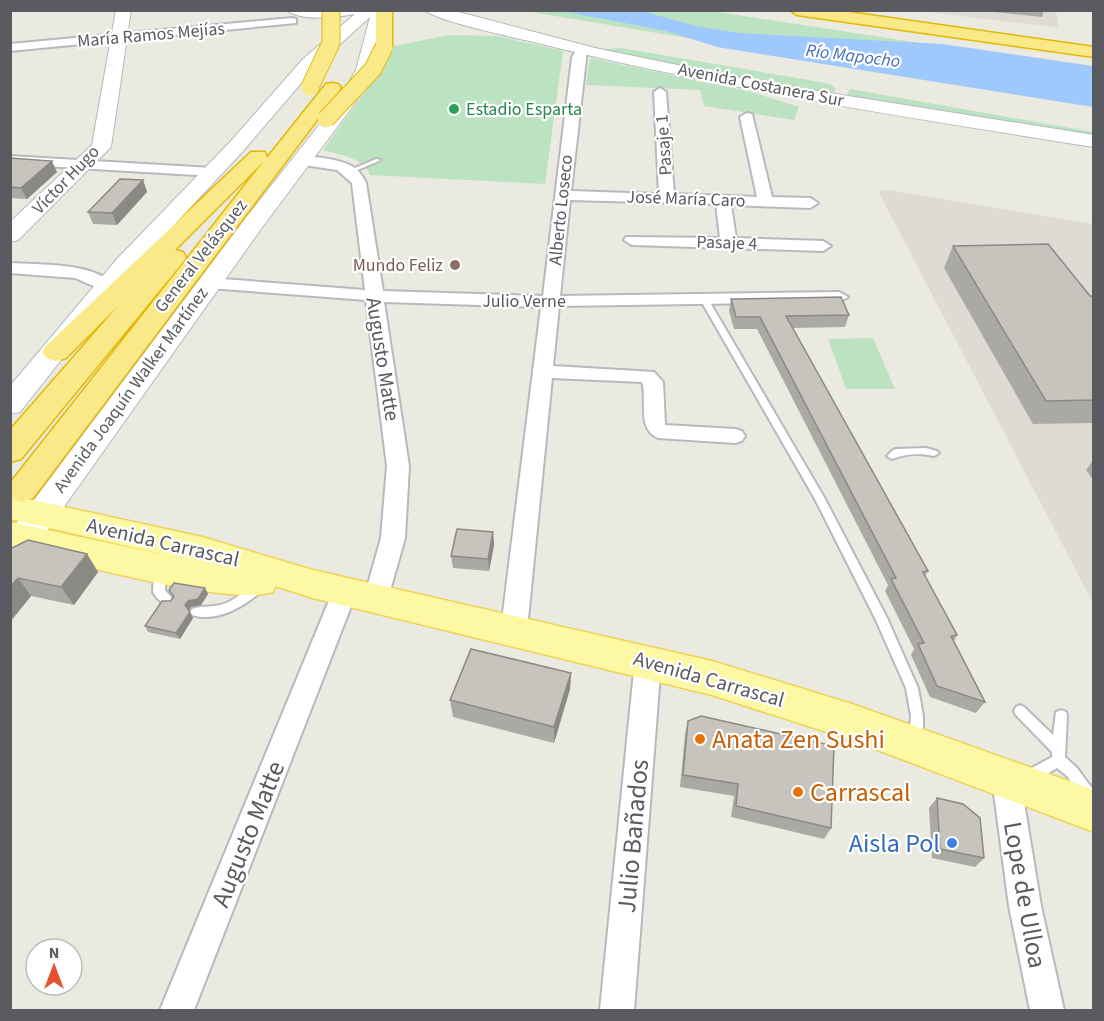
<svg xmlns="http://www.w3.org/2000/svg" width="1104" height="1021" font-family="'Source Sans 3',sans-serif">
<rect width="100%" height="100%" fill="#ebeae0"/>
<path fill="#dddbd4" d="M921,11H1056L1059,27L992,20Z
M888,190L1093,224V603L878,191Z"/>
<path fill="#bce3c1" d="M525,11H711L1005,56L747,48Z
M449,35L497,36L563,51L545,184L370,175C365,157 338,155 323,150L389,58L394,46Z
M621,48L792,77L830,84L836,89L834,92L808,90L593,50Z
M590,58L752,92L799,107L794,120L704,106L700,90L586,85Z
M850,89L1093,132V140L845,99Z
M873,338L895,389H846L828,339Z"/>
<path fill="#9fc9fc" d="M561,11H642L696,26L740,33L942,44L1093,66V107L717,47L666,31Z"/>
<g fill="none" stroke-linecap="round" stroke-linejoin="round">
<defs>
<path id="lane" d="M376,159L381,160L353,172L348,171Z
M701,297H704L708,299L825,499L887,618L918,688L923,716V739L921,743L916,745L911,743L909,739L911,716L906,688L875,618L815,499L700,299Z
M926,448L937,451L939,453L934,456C920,453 904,454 892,459L887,456L893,450L896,449Z
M160,564L164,565L166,568L165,590L175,602L173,605C165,608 157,599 153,592L154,568L156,565Z
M260,581L264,583L266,586L264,589C245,606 218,623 192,615L190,612L192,609C203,605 215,608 226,603C239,598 248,586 260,581Z
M1020,705L1024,707L1053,735L1056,712L1061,710L1066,712L1067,716L1065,757L1077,768L1094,791V801L1089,803L1084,801L1067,776L1057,768L1040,778L1037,786L1032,787L1027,786L1025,781L1030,769L1052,757V752L1016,715L1014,711L1016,707Z"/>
<path id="street" d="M292,18L296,19V23L10,51V44Z
M581,47L587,50L571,191L659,194L654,92L660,88L666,92L674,194L757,197L740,117L747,113L752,114L772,197L810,198L818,203L810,208L731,205L736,238L823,241L831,246L823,251L632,245L624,240L626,237L720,238L716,204L570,200L560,296L839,292L848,297L839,302L559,306L553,366L654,372L663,382L665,425L735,429L742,431L745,436L742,441L735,443L658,438C636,428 648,400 642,382L552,378L527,629L523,636L514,640L505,636L501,629L541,307L384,302L409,466L405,538L388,598L385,605L376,608L367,605L364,598L381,538L387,466L366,300L209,288L200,283L209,278L365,290L352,183L337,170L297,164L295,161C304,152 344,160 355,168C360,172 363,177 366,183L383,291L543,296L572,58L577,48Z
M10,156L212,168L219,172L212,176L10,164Z
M10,263C38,265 96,262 114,286L105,291L75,278L10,273Z
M345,581L354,584L357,591L194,1010H160L333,591L336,584Z
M648,650L657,653L661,661L634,1010H600L635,661L639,653Z
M1006,764L1016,768L1020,778L1041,906L1064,1010H1030L1009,906L992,778L996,768Z"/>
<path id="secondary" d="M116,10H131L111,147L18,240L10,242V222L92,145Z
M287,10H386L372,70L355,103L261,229L22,566L10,570V532L245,219L338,101L356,70L370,17L315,67L244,150L132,270L20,412L10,414V386L116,260L230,142L303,59L355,14C338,17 301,22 287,10Z
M425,10H451L595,48L760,82L1094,135V147C903,117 712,87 525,40C507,36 435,20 425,10Z"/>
<path id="primary" d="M10,495L202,537L313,570L712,661L852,704L1094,790V832L851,740L712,695L313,598L275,586L273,592C228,607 64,560 10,548V522L170,556L10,519Z"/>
<path id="highway" d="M376,10H392V47L390,51H378L376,47Z
M790,10H834L1094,47V57L797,15Z
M332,83L338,84L341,88L338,92L33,498L22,502L11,498V482L264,161L175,250L183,252L186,257L183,262L21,459L10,462V430L119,305L66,358L56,361L46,358L42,352L46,346L251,152H265L267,158L326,84Z"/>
</defs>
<use href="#lane" stroke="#b8b9bf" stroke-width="4"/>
<use href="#street" stroke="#b8b9bf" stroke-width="4"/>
<use href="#secondary" stroke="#b6b8be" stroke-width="2"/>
<use href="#primary" stroke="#ecd358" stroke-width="3"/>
<use href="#highway" stroke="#e4b807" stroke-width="3"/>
<use href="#lane" fill="#fff" fill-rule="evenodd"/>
<use href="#street" fill="#fff" fill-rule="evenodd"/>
<use href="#secondary" fill="#fff" fill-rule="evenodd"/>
<use href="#primary" fill="#fcf8a4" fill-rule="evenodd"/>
<use href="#highway" fill="#f9e989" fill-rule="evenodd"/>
<defs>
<path id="highway-bridge" d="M310,87L331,43V10
M326,119L373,69L384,47"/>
</defs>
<use href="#highway-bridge" stroke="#e4b807" stroke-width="19" stroke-linecap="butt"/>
<use href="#highway-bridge" stroke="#f9e989" stroke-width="17"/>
</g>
<path fill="#aaa9a3" d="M976,10H1044L1042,17Z
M10,158L57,172L27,199L10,198Z
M143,180L147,192L117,225L93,224L88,212Z
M953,246L1090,296H1094V423L1033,424L944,268Z
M731,299L849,315L845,327L793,328L928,571L925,576L957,635L954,641L985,702L976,713L930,697L911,655L914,649L885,591L888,585L757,329H734L729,311Z
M1094,459V481L1086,470Z
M493,532L494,545L489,571L453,568L451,556Z
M10,549L87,554L98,572L74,605L31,596L10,622Z
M205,588L208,594L201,605L191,607L189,610L193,618L180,639L148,632L145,626L174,597Z
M571,673L570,689L554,743L453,717L450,700Z
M688,721L831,828L824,839L731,817L734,796L680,787L685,734Z
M937,798L984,858L975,867L932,858L929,808Z"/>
<path fill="#8b8984" d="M52,161L57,172L27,199L21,188Z
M143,180L147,192L117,225L112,213Z
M493,532L494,545L489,571L488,559Z
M87,554L98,572L74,605L61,587Z
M18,578L31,596L10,622V587Z
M205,588L208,594L201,605L191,607L188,611L185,605L188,601Z
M190,612L193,618L180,639L176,633Z
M571,673L570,689L554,743V727Z"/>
<path fill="#c6c4bd" stroke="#8b8984" stroke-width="1.5" d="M10,158L52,161L21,188L10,187Z
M120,179L143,180L112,213L88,212Z
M1048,244L1090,296H1094V400L1046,401L953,246Z
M841,297L849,315L786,316L928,571L923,572L957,635L951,636L985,702L937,686L918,644L924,643L891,579L896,578L760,317H736L731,299Z
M457,529L493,532L488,559L451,556Z
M28,540L87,554L61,587L18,578L10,587V549Z
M174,583L205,588L198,599L188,601L185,605L190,612L176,633L145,626L162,601H170L174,597L169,590Z
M471,649L571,673L554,727L450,700Z
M701,716L834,746L831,828L736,806L738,784L683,775L688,721Z
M937,798L963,804L980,818L984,858L940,849Z"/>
<circle fill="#2e9e5b" stroke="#fff" stroke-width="2" cx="454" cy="109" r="6"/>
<circle fill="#8d6e63" stroke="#fff" stroke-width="2" cx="455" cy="265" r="6"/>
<g fill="#e8710a" stroke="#fff" stroke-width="2">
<circle cx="700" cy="739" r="6"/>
<circle cx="798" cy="792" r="6"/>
</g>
<circle fill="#3f7fe0" stroke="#fff" stroke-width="2" cx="952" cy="843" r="6"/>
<g text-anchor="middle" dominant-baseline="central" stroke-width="4.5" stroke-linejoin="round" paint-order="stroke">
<g font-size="18" fill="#595b61" stroke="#fff">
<text transform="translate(151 35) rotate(-5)">María Ramos Mejías</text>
<text transform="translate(761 85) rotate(11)">Avenida Costanera Sur</text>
<text transform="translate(664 145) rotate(-94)">Pasaje 1</text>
<text transform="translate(66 180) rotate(-46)">Víctor Hugo</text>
<text transform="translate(686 199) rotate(2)">José María Caro</text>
<text transform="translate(561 210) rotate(-84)">Alberto Loseco</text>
<text transform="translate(727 243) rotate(2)">Pasaje 4</text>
<text transform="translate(201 256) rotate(-52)">General Velásquez</text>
<text x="524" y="301">Julio Verne</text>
<text transform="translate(131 390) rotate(-54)">Avenida Joaquín Walker Martínez</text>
</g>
<g font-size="18" font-style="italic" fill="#4471be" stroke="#fff">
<text transform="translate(853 56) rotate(7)">Río Mapocho</text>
</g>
<g font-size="18" fill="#27864d" stroke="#fff" text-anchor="start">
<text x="466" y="109">Estadio Esparta</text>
</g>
<g font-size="18" fill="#785e54" stroke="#fff" text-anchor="end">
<text x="443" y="265">Mundo Feliz</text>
</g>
<g font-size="21" fill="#595b61" stroke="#fff">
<text transform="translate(383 359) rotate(81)">Augusto Matte</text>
<text transform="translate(163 542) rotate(13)">Avenida Carrascal</text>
<text transform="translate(709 679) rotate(16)">Avenida Carrascal</text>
</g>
<g font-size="26" fill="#c56008" stroke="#fff" text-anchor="start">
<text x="712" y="739">Anata Zen Sushi</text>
<text x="810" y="792">Carrascal</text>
</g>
<g font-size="26" fill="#595b61" stroke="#fff">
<text transform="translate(248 834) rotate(-68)">Augusto Matte</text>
<text transform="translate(633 836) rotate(-85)">Julio Bañados</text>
<text transform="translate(1025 895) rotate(80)">Lope de Ulloa</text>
</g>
<g font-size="26" fill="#366cbe" stroke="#fff" text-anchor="end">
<text x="940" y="843">Aisla Pol</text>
</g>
</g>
<rect width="1104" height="1021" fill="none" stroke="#595b61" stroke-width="24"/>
<g transform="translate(54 967)"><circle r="28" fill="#ffffff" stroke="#bdbdc0" stroke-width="1.5"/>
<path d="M0-4.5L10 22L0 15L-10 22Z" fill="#e3512f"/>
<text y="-9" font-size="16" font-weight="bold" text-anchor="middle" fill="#595b61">N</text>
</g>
</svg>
